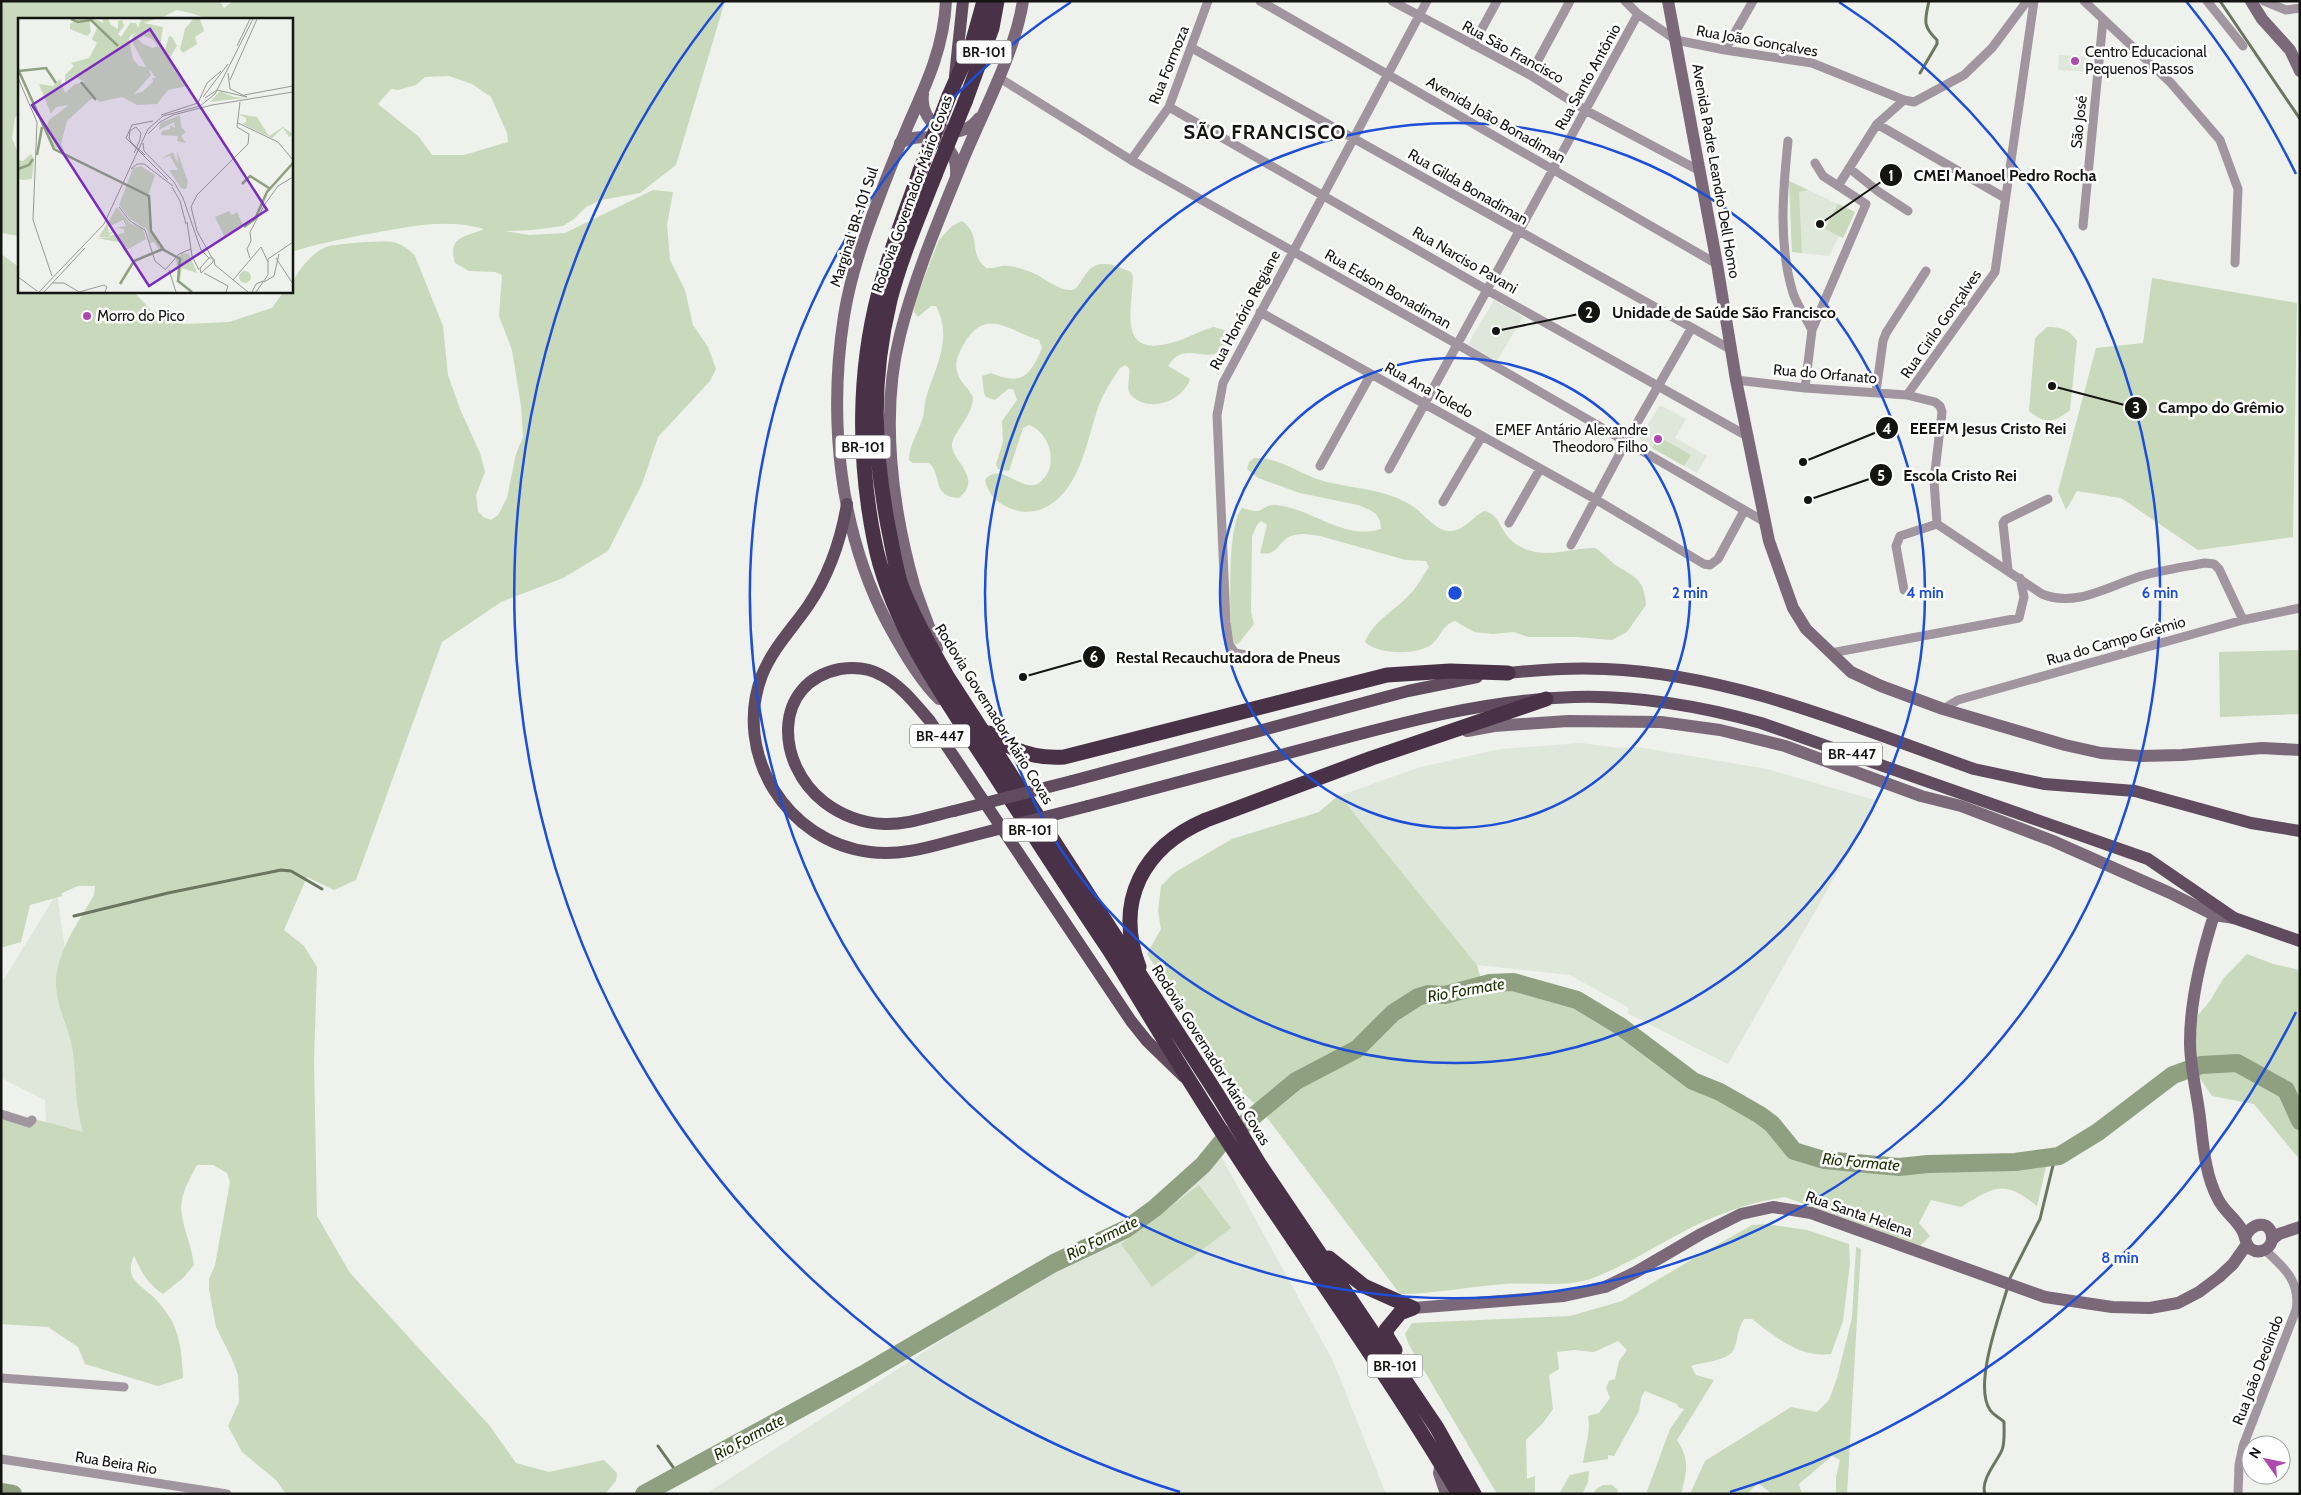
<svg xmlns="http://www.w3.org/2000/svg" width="2301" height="1495" font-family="Cabin,sans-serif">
<rect width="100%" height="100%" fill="#eef1ec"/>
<path fill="#dfe6da" d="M2059,55L2092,57L2091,72L2058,70Z
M1789,181L1855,212L1843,238L1839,236L1829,256L1792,252Z
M1494,300L1523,317L1497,361L1468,344Z
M1662,406L1686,419L1675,438L1707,456L1697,473L1639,440L1658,407Z
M1581,743L1619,748L1638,747L1767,769L1878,801L1728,1064L1627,1013L1629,1008L1570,975L1477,965L1339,796L1417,768L1500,749Z
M57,893L93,1146L48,1152L45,1100L1,1078V984Z
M1222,1158L1333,1361L1386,1494H706Z"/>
<path fill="#c9d9bb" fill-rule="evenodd" d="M1,1H220L224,8L233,1H725L676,165L640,193L601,200L586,207L574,219L563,226L532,230L505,231L529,235L565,233L653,190L673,192L667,225L670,260L685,290L693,325L708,347L716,369L710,381L658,437L642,484L608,551L563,578L501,602L442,642L356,880L334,890L307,877L284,930L304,946L317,967L314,1061L317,1216L350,1273L489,1425L516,1463L549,1472L604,1460L617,1473L616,1481L605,1494H286L276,1480L242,1452L228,1426L239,1402L238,1375L232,1359L216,1327L209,1289V1279L215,1265L230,1182L227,1173L213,1165H197C189,1180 178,1198 182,1216C185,1233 192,1248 194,1265L183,1278L163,1294C148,1285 141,1271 134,1256C125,1276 136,1282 150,1294C158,1300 167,1313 172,1321C181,1339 182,1359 183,1378L158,1386L85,1364L78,1347L48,1327L1,1324V1110L83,1132C75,1106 76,1079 73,1052C70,1030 57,1008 56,986C55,953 79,922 94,895L95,886H78L62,893V896L30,905L21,942L1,948V254L19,267V291H133L151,310L184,324L229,322L272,308L284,291H291C291,277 312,252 326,247C332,244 385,240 392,242C401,243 410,250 415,256L443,326L448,375L460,409L480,453L485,472L476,495L478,511L483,517L491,520L498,515L507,498L516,454L523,437L521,406L512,350L499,316L502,275L495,272L469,271L455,263C447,235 467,237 484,229C445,217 402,228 362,235C338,240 315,244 291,252V19H208L191,13L176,10L160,19H19V113L15,118L12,138L19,155V236L1,233ZM449,76L472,84L491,97L507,133L508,142L464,155H432L419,137L378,104L391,89L398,90L416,85L425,77Z
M1789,181L1808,190L1799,192L1802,253L1792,252Z
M1838,204L1855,212L1843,238L1825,229Z
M962,221C983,236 967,252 986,268C992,269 996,267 1002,266C1010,265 1020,268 1028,271C1043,276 1056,290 1071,290C1082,290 1084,262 1105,264C1113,264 1123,269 1131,272L1133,277C1131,317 1118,360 1178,341C1190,337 1201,330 1214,327L1230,332L1232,336C1214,376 1187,334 1168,366L1190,379C1183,401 1149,414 1131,395C1125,389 1131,377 1129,368L1125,365L1120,368C1112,380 1104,392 1099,405C1086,441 1081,492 1042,509C1034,512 1024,513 1015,510C999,505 989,497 985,480C1000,460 1022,494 1039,483C1060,468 1051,433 1029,425L1023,428L1009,471L998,469L996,464L1003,442L1002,421L1017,400L1013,389H1008L995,400L986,397L984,393L982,376L991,373C1022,386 1030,376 1042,348L1039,340C1009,331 987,307 965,342C960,351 954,361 957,371C959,382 969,388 973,397C973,417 951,434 952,446C953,462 983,478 959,498C931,497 943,475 929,463H913L909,460C909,444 919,432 923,417C925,410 924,404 926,398C936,365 953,339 936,306H931L918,317L914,312L915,301L939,240L952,226Z
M2152,278L2297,303L2293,537L2198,550L2121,498L2077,491L2066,510L2058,491L2096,348L2143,343Z
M2047,327C2060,327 2069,329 2077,341L2070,410C2054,423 2046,425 2029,411L2035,338Z
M1659,437L1691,455L1684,466L1652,448Z
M1254,458C1280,457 1302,476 1327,482C1355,489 1385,489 1411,505C1423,512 1436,533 1452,531C1464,530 1474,516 1484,511C1500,514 1500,531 1512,541C1539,563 1566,548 1595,548C1604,553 1609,561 1617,566C1637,578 1644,580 1646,605L1627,632L1612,640L1576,637H1528L1514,632L1493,634L1474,632L1455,621C1442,625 1441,637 1431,645C1417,655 1378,655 1365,642C1373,621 1396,610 1411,593C1418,586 1423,575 1429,567L1426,561L1406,560L1320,536C1310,534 1296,532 1287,538C1277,545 1276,556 1260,553L1267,525L1261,521L1257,525L1252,536L1251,612L1254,624L1238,644L1231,643C1231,615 1226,526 1242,508C1247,509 1253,511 1258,511C1264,509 1268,504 1276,505C1311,508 1344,541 1381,529L1380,521L1376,514L1370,510L1358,505L1300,493L1258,478L1247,469L1249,462Z
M2300,650V714L2220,717L2219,652Z
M1339,795L1477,965L1482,984L1513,982L1584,1004L1620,1026L1693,1081L1720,1092L1772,1124L1790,1148L1800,1155L1824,1160L1898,1167L2015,1162L2048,1158L2037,1206C2004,1179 1995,1186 1961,1207L1931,1200L1919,1223L1930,1236L1920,1246L1785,1197C1750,1202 1711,1216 1681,1233C1652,1248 1624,1266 1593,1278C1566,1288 1534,1282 1506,1284C1471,1286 1436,1294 1400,1294L1262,1111L1231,1081L1147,954L1161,929L1158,911L1161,886L1174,873L1232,839L1319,812Z
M2247,954L2273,964L2300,970V1160L2254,1104L2212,1096L2199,1077L2194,1040L2198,1015L2210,1001L2223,979Z
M1199,1185L1231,1228L1152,1287L1121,1244Z
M1766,1224L1807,1230L1849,1244L1850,1263L1843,1321L1831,1354C1800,1358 1775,1337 1752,1319H1744C1736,1333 1739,1337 1734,1349C1729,1361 1703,1362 1691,1366L1696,1375L1714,1380L1677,1440C1690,1460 1687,1471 1681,1494H1646L1670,1429L1684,1409L1678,1407L1677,1404L1645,1391L1641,1398L1639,1411L1614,1456L1608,1455V1459L1583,1463C1585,1446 1591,1433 1588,1416L1599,1413L1610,1398L1606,1388L1609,1381L1615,1379L1619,1361L1627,1350L1618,1341L1594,1352L1574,1350L1557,1352L1559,1369L1549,1375L1553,1409L1543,1423L1526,1440L1527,1479L1535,1476V1494H1497L1409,1345L1405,1334L1412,1323L1570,1316L1622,1301L1706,1251L1752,1225Z
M1856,1247L1861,1249L1847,1494H1836V1477L1840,1460L1832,1456L1799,1484L1802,1494H1772L1758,1483L1747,1494H1690L1705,1461L1791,1407L1817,1412L1829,1400L1837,1378L1852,1318Z
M1589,1471L1588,1482L1582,1494H1559L1570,1475Z
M1603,1485H1612L1618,1490L1617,1494H1594L1595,1490Z"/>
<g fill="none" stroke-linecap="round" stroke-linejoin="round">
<path stroke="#6a765f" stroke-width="3" d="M2220,1L2300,119
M1920,73L1937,44V40C1922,26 1925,20 1929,1
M74,916L168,893L281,870L291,871L322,889
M2009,1280L2040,1219L2055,1157
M658,1446L673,1467L677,1476
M1985,1494C1980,1480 1997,1462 2002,1450C2005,1443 2004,1430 2004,1422C2001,1418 1994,1416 1990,1410C1973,1385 2000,1314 2008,1286"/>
<path stroke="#8fa080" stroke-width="18" d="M1,1492L13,1494
M644,1494L862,1375L1054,1263L1126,1229L1155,1208L1203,1165L1221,1143L1296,1081L1357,1049L1393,1013L1418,997L1428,994L1445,995L1490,983L1513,982L1577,1000L1620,1026L1693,1081L1720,1092L1760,1115L1772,1124L1794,1151L1824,1160L1899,1167L1928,1164L2015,1162L2059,1156L2098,1132L2173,1075L2201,1065L2237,1063L2286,1090L2300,1121"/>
<path stroke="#a195a0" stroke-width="9" d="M1260,1L1717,264
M1392,1L1530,75L1587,111L1700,171
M1625,1L1638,14L1676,40L1725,50L1812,63L1904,100L1914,102L1964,75L1992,48L2027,1
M2084,1L2171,83L2220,140L2238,189L2235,263
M2207,1L2243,46
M2264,1L2286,10L2300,8
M1473,45L1497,1
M1192,48L1730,349
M1725,50L1753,1
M1530,75L1570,1
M998,77L1131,160L1457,344L1765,522
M1169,107L1487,290L1747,436
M1877,124L2005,198
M1788,141C1783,190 1778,244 1793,293C1797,305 1806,318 1812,330
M1131,160L1169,107L1208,1
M1849,168L1879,192L1908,211
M1838,186L1877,124L1904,100
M2083,226L2103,20
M1260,312L1595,499L1704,564L1710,565L1718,559L1744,511
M1736,380L1805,388L1907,395L1935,402L1940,406L1942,412L1934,480L1937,524L2042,594C2075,608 2109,586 2141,576C2162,570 2184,567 2205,563L2214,564L2219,569L2243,620
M1805,388L1812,330L1866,204L1823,176L1815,163
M1876,392L1883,341L1886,333L1926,271
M1907,395L1995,272L2034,1
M1320,466L1371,374
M1389,469L1638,14
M1443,502L1482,436
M1509,523L1540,469
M1571,545L1626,442L1691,329
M2008,570L2003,523L2005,520L2048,499
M1904,590L1896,546L1900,536L1937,524
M1831,653L2019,618L2024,597L2020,578
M1246,655L1235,653L1229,644L1226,622L1217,415L1223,383L1427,1
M1943,709L1958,700L2243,620L2300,608
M1,1114L29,1123L32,1120
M1,1378L124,1387
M1,1459L227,1494
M2238,1494L2239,1465L2243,1446L2296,1310C2301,1282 2284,1267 2265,1250"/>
<path stroke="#7b697a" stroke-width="12" d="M1668,1L1717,264L1736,380L1769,541L1793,608L1806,629L1851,672L1881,686L1943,709L2065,745L2101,753L2141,756L2182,755L2262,748L2300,750
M2251,1L2262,19L2290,50L2300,71
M923,94C919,127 958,146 979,118
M900,143C926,128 959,143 956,175
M937,649C930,628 921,607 914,585C892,507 880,414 900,335C915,275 940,217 963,160C983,111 1015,53 1023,1
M939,699C920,681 901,648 888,624C839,531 828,419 844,316C850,278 863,239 877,203C887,176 898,149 909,123C927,83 944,46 946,1
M1467,731L1494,726L1568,721L1661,722L1720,730L1785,746L1921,796L1961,806L2053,841L2170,893L2214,915L2234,918
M2214,915C2201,956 2190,999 2190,1042C2190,1067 2197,1093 2200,1118C2203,1144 2205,1175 2218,1199C2224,1212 2237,1219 2243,1232C2246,1238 2245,1245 2251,1249C2260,1255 2273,1248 2272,1237C2271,1219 2250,1222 2245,1238
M2273,1239L2279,1234L2300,1227
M1413,1308L1564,1296L1605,1287L1636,1272L1701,1234L1741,1214L1773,1207L1811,1213L2045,1297L2112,1307L2150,1308L2178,1303L2199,1292L2219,1277L2233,1264L2247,1244
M1441,1463L1439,1473L1446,1494"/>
<path stroke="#604b5f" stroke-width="12" d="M955,76L963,1
M847,504C841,540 829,575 808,606C792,629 773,648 762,675C732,754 787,842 870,852C904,857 938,844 971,836
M1499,674C1534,670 1570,667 1605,669C1733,674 1855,727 1974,769L2044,784L2135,791L2251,823L2300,831
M1072,781L1408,691L1477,677
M1088,806C1164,786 1239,766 1315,746C1400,723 1485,700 1574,697C1638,695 1700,706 1761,723L2148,859L2234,918L2300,941
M954,811C931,816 907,825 884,824C862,823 841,815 824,802C776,765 771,683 840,669C854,667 869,668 881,675C901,685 916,705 930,721L1131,1021L1147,1041L1184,1077"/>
<path stroke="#493248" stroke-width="15" d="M949,96L972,44L984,1
M965,102L992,28L997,1
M920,171C906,211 890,251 879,292C858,372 858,458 874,539C890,623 943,695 989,766C1027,825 1065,884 1104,942C1117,961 1128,981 1140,1000C1175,1058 1211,1116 1248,1172C1319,1279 1394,1384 1459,1494
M935,175C919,216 901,257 890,300C871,379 873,447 888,526C892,545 895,566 901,585C913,617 930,647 947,676L1219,1097L1260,1165L1437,1428L1474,1494
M989,733C1011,751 1035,759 1064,757L1387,675L1450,671L1508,673
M1139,967C1114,901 1143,847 1206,820L1372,758L1546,699
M1329,1258L1364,1286L1413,1308
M1395,1350L1387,1337L1386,1330L1400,1313L1413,1308"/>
<path stroke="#604b5f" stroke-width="12" d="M954,811L1072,781
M971,836L1088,806"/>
<path stroke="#493248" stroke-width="15" d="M920,171L949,96
M935,175L965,102"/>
</g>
<g fill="none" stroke="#1d4ed8" stroke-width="2.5">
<circle cx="1455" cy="593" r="235"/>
<circle cx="1455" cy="593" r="470"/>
<path d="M1839 2A705 705 0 1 1 1071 2"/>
<path d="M2296 1012A940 940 0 0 1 1730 1492M1180 1492A940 940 0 0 1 724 1M2186 1A940 940 0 0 1 2296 174"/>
</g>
<g fill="#af48ac" stroke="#fff" stroke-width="2">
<circle cx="2075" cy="61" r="5"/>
<circle cx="87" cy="316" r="5"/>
<circle cx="1658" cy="439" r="5"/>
</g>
<g text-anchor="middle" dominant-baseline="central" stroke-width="5" stroke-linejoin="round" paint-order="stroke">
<g fill="#fff" stroke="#5a5a5a" stroke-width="1">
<rect x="956.5" y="40.5" width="55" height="23" rx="4"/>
<rect x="835.5" y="435.5" width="55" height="23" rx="4"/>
<rect x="910" y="724.5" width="60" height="23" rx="4"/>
<rect x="1822" y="742.5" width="60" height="23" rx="4"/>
<rect x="1002.5" y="818.5" width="55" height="23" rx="4"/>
<rect x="1367.5" y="1354.5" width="55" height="23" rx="4"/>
</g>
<g font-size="14" font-weight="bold" fill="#141413">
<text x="984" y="52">BR-101</text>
<text x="863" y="447">BR-101</text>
<text x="940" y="736">BR-447</text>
<text x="1852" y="754">BR-447</text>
<text x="1030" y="830">BR-101</text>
<text x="1395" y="1366">BR-101</text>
</g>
<g font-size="15" fill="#141413" stroke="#fff">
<text transform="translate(1757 41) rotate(10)">Rua João Gonçalves</text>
<text transform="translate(1513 52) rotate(29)">Rua São Francisco</text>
<text transform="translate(1169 65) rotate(-68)">Rua Formoza</text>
<text transform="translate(1588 77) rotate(-61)">Rua Santo Antônio</text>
<text transform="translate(1496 120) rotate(30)">Avenida João Bonadiman</text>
<text transform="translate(2079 122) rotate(-84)">São José</text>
<text transform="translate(1716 171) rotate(80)">Avenida Padre Leandro Dell Homo</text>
<text transform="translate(1468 187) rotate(30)">Rua Gilda Bonadiman</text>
<text transform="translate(912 194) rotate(-70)">Rodovia Governador Mário Covas</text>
<text transform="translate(854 227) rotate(-72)">Marginal BR-101 Sul</text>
<text transform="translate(1465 260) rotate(30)">Rua Narciso Pavani</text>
<text transform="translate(1388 289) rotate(30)">Rua Edson Bonadiman</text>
<text transform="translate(1245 310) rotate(-62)">Rua Honório Regiane</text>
<text transform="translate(1941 324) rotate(-55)">Rua Cirilo Gonçalves</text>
<text transform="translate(1825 374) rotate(5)">Rua do Orfanato</text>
<text transform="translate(1429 390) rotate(29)">Rua Ana Toledo</text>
<text transform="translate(2116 641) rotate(-16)">Rua do Campo Grêmio</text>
<text transform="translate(994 714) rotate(58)">Rodovia Governador Mário Covas</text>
<text transform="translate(1211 1055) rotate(58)">Rodovia Governador Mário Covas</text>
<text transform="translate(1859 1214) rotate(19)">Rua Santa Helena</text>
<text transform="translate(2258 1370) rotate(-69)">Rua João Deolindo</text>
<text transform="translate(116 1463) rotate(9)">Rua Beira Rio</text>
</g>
<g font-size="15" fill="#141413" stroke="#fff" text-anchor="start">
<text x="2085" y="52">Centro Educacional<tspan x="2085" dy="17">Pequenos Passos</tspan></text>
<text x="97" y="316">Morro do Pico</text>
<text x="1648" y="430" text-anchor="end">EMEF Antário Alexandre<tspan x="1648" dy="17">Theodoro Filho</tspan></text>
</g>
<g font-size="16" font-style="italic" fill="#1b3000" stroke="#fff">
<text transform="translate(1466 990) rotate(-10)">Rio Formate</text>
<text transform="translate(1861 1162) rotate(5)">Rio Formate</text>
<text transform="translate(1102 1238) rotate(-27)">Rio Formate</text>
<text transform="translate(749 1437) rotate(-29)">Rio Formate</text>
</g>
<g font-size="20" font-weight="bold" letter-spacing="1" fill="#141413" stroke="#fff">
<text x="1265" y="132">SÃO FRANCISCO</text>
</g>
</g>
<g transform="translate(18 18)">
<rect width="275" height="275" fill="#eef1ec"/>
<path d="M61,1H76L86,5L84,1H90L93,7L100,11V3L104,2L106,8L100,16L103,19L112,5H118L120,10L123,2L119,1H137L126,5L145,9L142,29L147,32L151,18L154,19L159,28L151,41L169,68L150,72L139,86L119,87L104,79L81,84L78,80L73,81L49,103L43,126L47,135L35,128L28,112L31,102L51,87L38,89L33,96L21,66L35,68L42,61L47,75L57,66L67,64L56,58L47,64V57L56,48L53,45L71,40L79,25L74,21L80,8L71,1L73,14L69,18L52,11V6ZM117,14L113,22L128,49L121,48L115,41L111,20ZM126,18L134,21L140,28L135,30L125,26L120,21ZM131,51L138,60H134L135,64L124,74L116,76L133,57ZM175,1H182L186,13L177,19L179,26L165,35L162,31L167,11ZM202,73L216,79L227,80L192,84ZM220,96L239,99L251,118L265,109L275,116L271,119L265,110L254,120L224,106L228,104V100ZM162,97L163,109L168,114L163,118L168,125L159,123L160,118L143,117L144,113L152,111V107L157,110L156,104L141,112L142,105ZM159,133L170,164L168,171L163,170L151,152H160L152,138L155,137L144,140L155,134L160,146ZM13,136L16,141L14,161L4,162L0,160V142L5,143ZM123,148L137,157L130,178L133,187V211L145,231L141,232L136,224L132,225L129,212L112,201L101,187L115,150ZM99,189L112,205L125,211L128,221L107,233L104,232L111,229L104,230L105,225L79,220H96L81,219ZM105,202L108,208L97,210L106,211V215L90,218L97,213L91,215L90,209ZM211,193L214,197L219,194L225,207L206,218L197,199ZM164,235L171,236L179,255L164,250L161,267L158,241ZM221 259a6 6 0 1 1 12 0a6 6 0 1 1-12 0Z" fill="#c9d9bb" fill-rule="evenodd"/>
<path fill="none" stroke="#8fa080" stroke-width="2.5" d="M53,1L60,4L73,2L100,28M0,51L36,131L131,178L133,213L146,232L162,241L160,263L174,274M1,53L28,50L38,65M63,64L78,82M19,137L24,109M0,151L11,147L15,141M224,166L232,158L251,170M226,209L237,201L249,174L275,145M102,266L116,243L145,231"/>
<path fill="none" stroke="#979995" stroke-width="1" d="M219,28L232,1M210,55L212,71L229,79M0,60L19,104L15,202L34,258M212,62L239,1M226,77L275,68M185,79L210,46M187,80L199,72L229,79M143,97L180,85L189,65L203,53M135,103L114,107L108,120L150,162M220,105L260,124L275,142M130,116L142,104L155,97L194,87L275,74M125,125L126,133L156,164M116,135L122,122V121L123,115L118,109L112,113L111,120L113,124L116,127L125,135L127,137M113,151L119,146H126L155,168M156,164L165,180L183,232L191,240M154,169L162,183L168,206M101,189L112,203L127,212L137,243L148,252M169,204L174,238L181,252M243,229L250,244M191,240H195V244L183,255L182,250ZM194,240L179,213L173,189L179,177L230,126L231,116L219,109L222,84M232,240L229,231L233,223L232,214L247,186L260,168L275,159M258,240L275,266M196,241L197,247L230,274M148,251L161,236L173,231M151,252L158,274M186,255L210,268L208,274M0,259L19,273M215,262L243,229M246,264L256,258L261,236M35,265H46L61,274L86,267L89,269L87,274M21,274L86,206L130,111L145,98L182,88L197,76L235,1M26,274L67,230M234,274L238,266L245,263M238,274L250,257V241L275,224"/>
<path fill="#7b2cbf" fill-opacity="0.15" stroke="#7b2cbf" stroke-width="2.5" d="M132,11L249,192L131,268L14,87Z"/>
<rect width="275" height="275" fill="none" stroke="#141413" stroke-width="2.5"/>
</g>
<circle cx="1455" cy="593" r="8" fill="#1d4ed8" stroke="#fff" stroke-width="2.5"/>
<g font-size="15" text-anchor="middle" font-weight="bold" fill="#1d4ed8" stroke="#fff" stroke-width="5" stroke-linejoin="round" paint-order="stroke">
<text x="1690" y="598">2 min</text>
<text x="1925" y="598">4 min</text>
<text x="2160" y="598">6 min</text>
<text x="2120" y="1263">8 min</text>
</g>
<path fill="none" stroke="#141413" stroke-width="2" d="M1820 224L1891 175M1496 331L1589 312M2052 386L2136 408M1803 462L1887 428M1808 500L1881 475M1023 677L1094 657"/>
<g fill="#141413" stroke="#fff" stroke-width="2">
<circle cx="1820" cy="224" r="5"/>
<circle cx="1496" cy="331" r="5"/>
<circle cx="2052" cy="386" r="5"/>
<circle cx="1803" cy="462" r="5"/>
<circle cx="1808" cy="500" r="5"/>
<circle cx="1023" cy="677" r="5"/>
<circle cx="1891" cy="175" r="12"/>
<circle cx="1589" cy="312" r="12"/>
<circle cx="2136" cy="408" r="12"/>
<circle cx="1887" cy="428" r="12"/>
<circle cx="1881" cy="475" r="12"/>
<circle cx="1094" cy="657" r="12"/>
</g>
<g font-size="15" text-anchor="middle" font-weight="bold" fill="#fff">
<text x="1891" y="181">1</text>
<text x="1589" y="318">2</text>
<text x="2136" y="413">3</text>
<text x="1887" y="434">4</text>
<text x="1881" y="481">5</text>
<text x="1094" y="662">6</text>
</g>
<g font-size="16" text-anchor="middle" font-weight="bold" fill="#141413" stroke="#fff" stroke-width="5" stroke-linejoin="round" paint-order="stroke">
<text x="2005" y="181">CMEI Manoel Pedro Rocha</text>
<text x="1724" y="318">Unidade de Saúde São Francisco</text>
<text x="2221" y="413">Campo do Grêmio</text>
<text x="1988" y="434">EEEFM Jesus Cristo Rei</text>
<text x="1960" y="481">Escola Cristo Rei</text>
<text x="1228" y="663">Restal Recauchutadora de Pneus</text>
</g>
<rect width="2301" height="1495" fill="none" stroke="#141413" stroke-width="5"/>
<g transform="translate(2266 1460) rotate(303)"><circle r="24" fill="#ffffff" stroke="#a1a1a1"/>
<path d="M0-4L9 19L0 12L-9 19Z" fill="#af48ac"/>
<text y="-8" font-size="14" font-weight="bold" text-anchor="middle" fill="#141413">N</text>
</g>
</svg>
